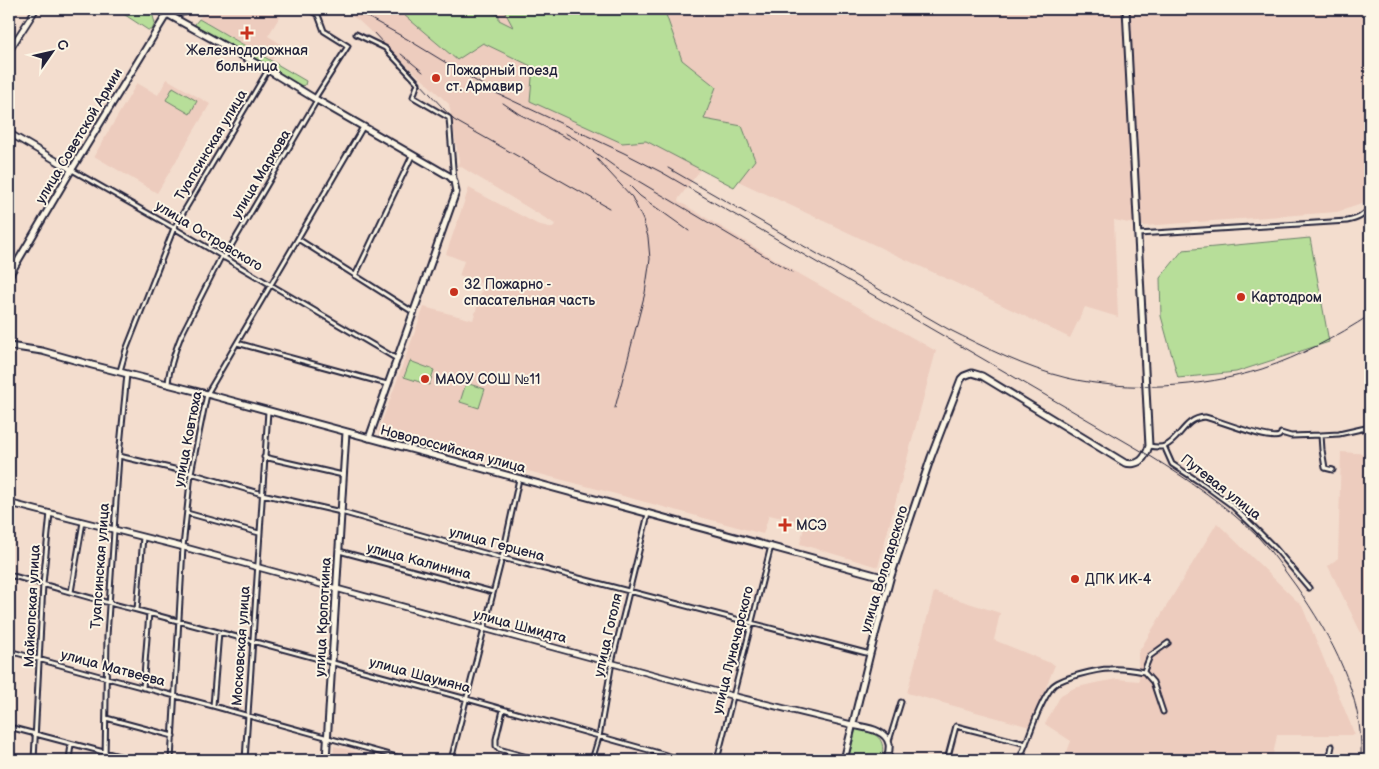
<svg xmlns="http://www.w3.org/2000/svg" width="1379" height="769" font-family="'Balsamiq Sans',sans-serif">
<rect width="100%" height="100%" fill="#f3ddce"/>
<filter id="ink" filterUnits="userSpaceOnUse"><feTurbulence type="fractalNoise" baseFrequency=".02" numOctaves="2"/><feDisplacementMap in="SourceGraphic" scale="10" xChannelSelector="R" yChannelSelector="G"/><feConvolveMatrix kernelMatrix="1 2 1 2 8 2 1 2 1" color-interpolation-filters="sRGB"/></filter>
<g filter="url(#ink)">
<path fill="#edccbe" d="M205,9H275L282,13L268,36L281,44L272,60L199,19Z
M340,9H1370V196L1365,203L1337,212L1144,226L1114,220L1118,317L1085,307L1070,338L975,292L704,165L679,198L678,201L796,272L936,351L878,567L800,544L805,523L769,515L763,534L586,486L378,432L424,307L473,320L484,284L459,276L464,261L446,254L469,188L537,224L553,228L555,224L458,165L459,161L449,104L358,20Z
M167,79L210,104L157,193L94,156L137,83L158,95Z
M1341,452L1370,454V642L1365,641L1328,566L1338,558Z
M1217,523L1302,606L1355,735H1277L1272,760H1064L1071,741L1045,724L1061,695L1074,688L1095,683L1117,679L1139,681L1138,653Z
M934,592L1000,613L994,640L1055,665L1030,727L907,693Z
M334,746L387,760H333Z"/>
<path fill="#b7de99" stroke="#6c806a" d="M116,9H151L155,23L152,30H148Z
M397,9H481L499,15V20L513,27L505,12L506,9H664L682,60L716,87L704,119L742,126L755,160L734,187L646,141L622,143L530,101L533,67L483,43L457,60Z
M199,19L306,81L305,85L301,86L196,27L195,24Z
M173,87L197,101L190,114L166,100Z
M1310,238L1329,342L1236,372L1178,378L1161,316L1160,278L1183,250Z
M410,361L434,370L429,385L404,377Z
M466,383L485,389L479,408L460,402Z
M856,729C877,733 887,738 881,760H848Z"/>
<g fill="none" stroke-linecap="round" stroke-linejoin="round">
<defs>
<path id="minor" d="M308,9L318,15L324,31L348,46L315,98
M356,34L385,48L418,83L413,97L449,118L454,180
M72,170L174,228L397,359
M1138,234L1347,221C1358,219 1363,216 1370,208
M298,239L413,312
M224,258L317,100
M355,276L412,156
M237,343L387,384
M120,371L126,350L174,228L268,70
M168,384C169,368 175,351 181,336L221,257
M1321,435L1339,434L1370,427
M1149,446C1154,447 1160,448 1165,446C1180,440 1184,418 1205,417C1218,420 1269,441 1279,436C1280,435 1281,434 1281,433L1291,436L1321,435L1322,450L1325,468L1333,470
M1164,446L1172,464L1204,485L1230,504L1251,524L1275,548L1309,588
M119,456L191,473L262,494L341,512L502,558L870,654
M264,457L343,475
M9,512V503
M187,513L259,533
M339,551L493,592
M9,575C52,586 94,600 137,610L467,699L684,760
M71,592L83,522
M137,610L143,537
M9,651L107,678L213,706L408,760
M1144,671L1150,656L1168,643
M143,688L149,613
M213,706L219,632
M503,710L496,739V746L499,749L538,760
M106,718L173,736
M9,727L134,760
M889,741L901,702
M34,760L43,584L50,513
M69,760L71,744
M105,760L107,636L119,456L127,374
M171,760L183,547L191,473L207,394L363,127
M245,760L268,411
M451,760L502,558L519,479
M592,760L599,737L612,662L648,514
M717,760L771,546
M947,760L956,726L1026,744
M1019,760C1029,739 1038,705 1052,687C1059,678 1098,669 1110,669C1121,668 1133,670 1144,672L1153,682L1163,712
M1329,760L1332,746"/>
<path id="tertiary" d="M9,51L36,9
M9,133L72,170
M9,503L183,547L733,696L853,725"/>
<path id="secondary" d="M158,9L268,70L317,100L449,176L454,181L456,192L369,438
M170,9C177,13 184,13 191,9
M9,276L69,174L170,9
M853,725C865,728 886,729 889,744C890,749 888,755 887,760"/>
<path id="primary" d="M9,346L42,351L92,365L207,394L890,579
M326,760L346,432
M844,760L870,654L890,579L931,457L961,379L964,376L972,373L982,376L1125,463C1139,466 1145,459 1149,446L1126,9"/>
</defs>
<use href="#minor" stroke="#22223b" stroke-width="7"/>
<use href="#tertiary" stroke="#22223b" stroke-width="8"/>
<use href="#secondary" stroke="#22223b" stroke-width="9"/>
<use href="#primary" stroke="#22223b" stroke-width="9"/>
<use href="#minor" stroke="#fcf5e5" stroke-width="3"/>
<use href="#tertiary" stroke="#fcf5e5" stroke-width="4.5"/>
<use href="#secondary" stroke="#fcf5e5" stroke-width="5"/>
<use href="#primary" stroke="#fcf5e5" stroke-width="5"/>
<path stroke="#22223b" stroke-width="1" d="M353,9L407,39L494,92L624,153L663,173L1150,456C1189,480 1227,506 1259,538C1273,553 1284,570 1296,586C1332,638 1364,695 1361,760
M373,32L454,120L609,208
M401,54L423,72
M503,103L519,114L569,139
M565,133L576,139L618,169L792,272
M597,159L632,197L643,220L648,237L650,259L645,293L615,408
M668,168L948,329C986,348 1025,368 1067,378C1129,392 1201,388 1262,369C1301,356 1336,337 1370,315
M630,186L640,196L689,231
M1367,741V727L1370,710"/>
</g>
</g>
<g fill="#c8321e" stroke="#fcf5e5" stroke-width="2">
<path d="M244.5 25.5h5v5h5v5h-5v5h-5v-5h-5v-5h5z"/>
<circle cx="436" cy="78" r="5"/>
<circle cx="454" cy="292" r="5"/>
<circle cx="1241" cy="297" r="5"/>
<circle cx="425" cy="379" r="5"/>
<path d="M782.5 517.5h5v5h5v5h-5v5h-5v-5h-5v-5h5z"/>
<circle cx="1075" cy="579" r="5"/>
</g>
<g text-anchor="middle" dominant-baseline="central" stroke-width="4" stroke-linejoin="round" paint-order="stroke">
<g font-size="14" fill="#22223b" stroke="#fcf5e5" text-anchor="start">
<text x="247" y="50" text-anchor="middle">Железнодорожная<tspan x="247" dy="16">больница</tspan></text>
<text x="446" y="70">Пожарный поезд<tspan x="446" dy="16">ст. Армавир</tspan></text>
<text x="464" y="284">32 Пожарно -<tspan x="464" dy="16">спасательная часть</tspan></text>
<text x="1251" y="297">Картодром</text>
<text x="435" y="379">МАОУ СОШ №11</text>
<text x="796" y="525">МСЭ</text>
<text x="1085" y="579">ДПК ИК-4</text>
</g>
<g font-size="14" fill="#22223b" stroke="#fcf5e5">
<text transform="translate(79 136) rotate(-59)">улица Советской Армии</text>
<text transform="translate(211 145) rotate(-59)">Туапсинская улица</text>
<text transform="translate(261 174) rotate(-59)">улица Маркова</text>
<text transform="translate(209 236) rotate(31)">улица Островского</text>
<text transform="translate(188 439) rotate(-79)">улица Ковтюха</text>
<text transform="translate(453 449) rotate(15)">Новороссийская улица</text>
<text transform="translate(1221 487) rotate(38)">Путевая улица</text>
<text transform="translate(497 544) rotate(15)">улица Герцена</text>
<text transform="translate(419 561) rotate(15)">улица Калинина</text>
<text transform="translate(100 566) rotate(-86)">Туапсинская улица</text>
<text transform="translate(884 569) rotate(-73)">улица Володарского</text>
<text transform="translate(32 606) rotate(-87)">Майкопская улица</text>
<text transform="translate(323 617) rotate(-87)">улица Кропоткина</text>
<text transform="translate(520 626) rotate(15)">улица Шмидта</text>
<text transform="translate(608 635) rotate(-77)">улица Гоголя</text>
<text transform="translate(241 646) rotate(-86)">Московская улица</text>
<text transform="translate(733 650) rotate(-76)">улица Луначарского</text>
<text transform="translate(113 668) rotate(15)">улица Матвеева</text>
<text transform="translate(420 675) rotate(15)">улица Шаумяна</text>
</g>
</g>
<rect width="1379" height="769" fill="none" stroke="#fcf5e5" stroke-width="30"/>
<rect x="15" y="15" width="1349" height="739" fill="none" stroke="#22223b" stroke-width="2" filter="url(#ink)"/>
<g transform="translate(52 52) rotate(56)" stroke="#fcf5e5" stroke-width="4" paint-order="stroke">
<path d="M0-4L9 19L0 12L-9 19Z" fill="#22223b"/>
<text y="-8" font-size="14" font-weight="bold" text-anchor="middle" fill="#22223b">С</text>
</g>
</svg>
